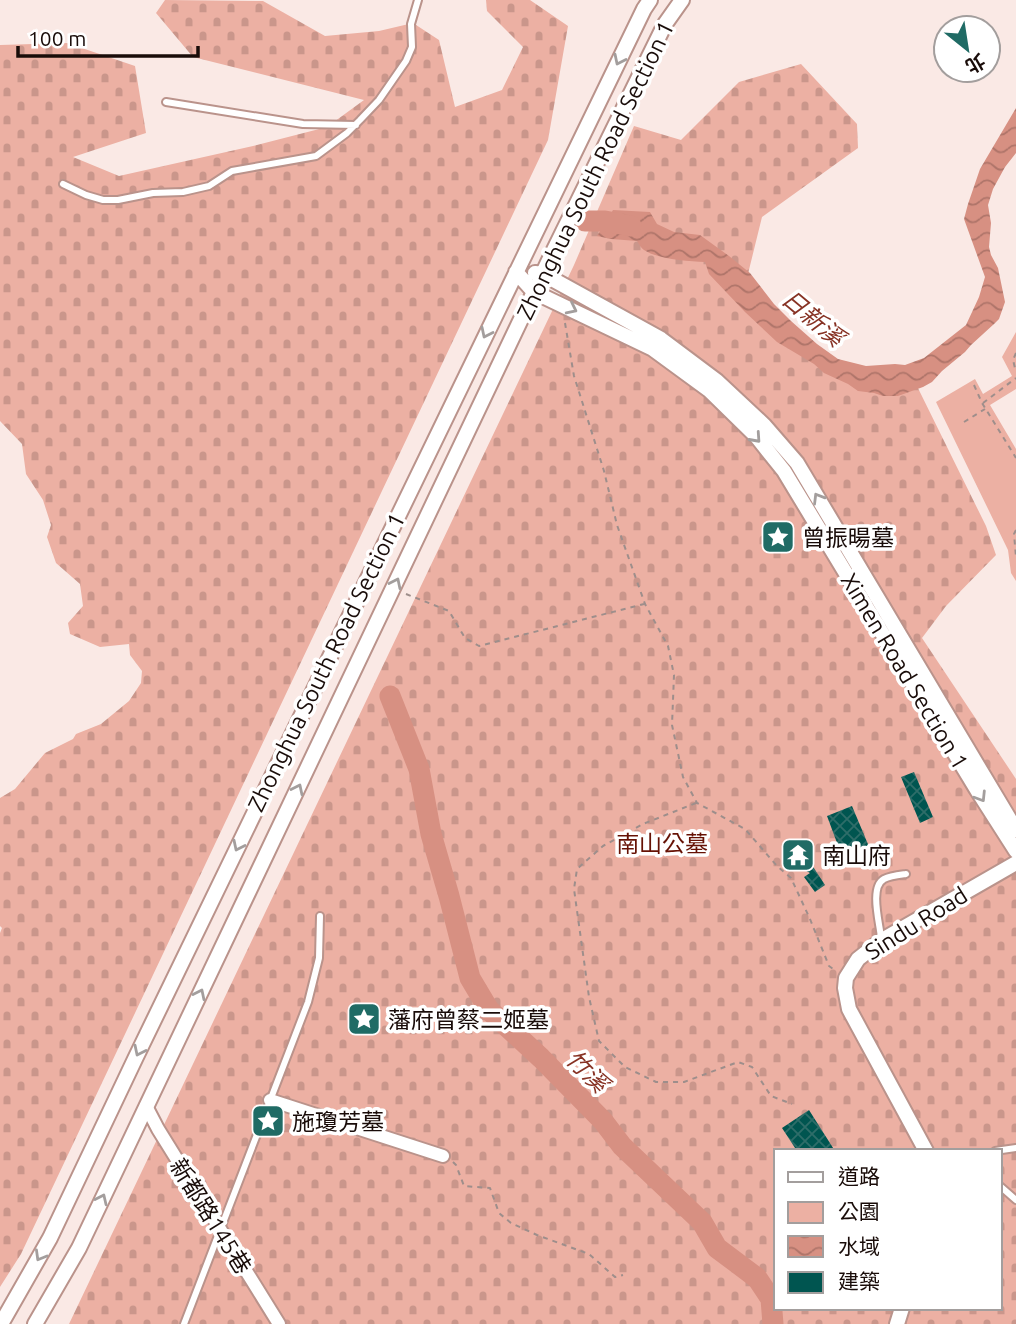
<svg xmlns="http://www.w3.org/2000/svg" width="1016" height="1324" font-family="Ubuntu,'Noto Sans TC',sans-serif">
<defs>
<pattern id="cemetery-stones" width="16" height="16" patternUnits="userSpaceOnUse" patternTransform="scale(1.75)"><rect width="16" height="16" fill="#ecb0a3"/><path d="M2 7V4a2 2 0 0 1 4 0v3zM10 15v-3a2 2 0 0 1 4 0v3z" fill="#ca968b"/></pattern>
<pattern id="water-waves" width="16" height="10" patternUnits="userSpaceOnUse" patternTransform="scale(1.75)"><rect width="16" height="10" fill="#d79082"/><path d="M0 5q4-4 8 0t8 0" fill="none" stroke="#ae7469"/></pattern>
<pattern id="building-cross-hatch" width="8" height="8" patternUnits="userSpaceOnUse" patternTransform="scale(1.75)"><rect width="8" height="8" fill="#005550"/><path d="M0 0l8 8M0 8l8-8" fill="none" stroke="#2e6d69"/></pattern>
</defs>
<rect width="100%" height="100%" fill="#fae9e5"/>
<path fill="url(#cemetery-stones)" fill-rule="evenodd" d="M165,0L263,1L325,36L379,31L413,23L439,40L455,107L502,90L523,47L487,11L486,0H530L568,26L548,140L21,1254L0,1287V933L2,928L0,926V798L15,789L45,753L73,739L76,734L101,724L129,701L141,683L142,671L130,655L129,644L100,647L70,634L68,623L83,606L80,584L56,563L47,537L51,525L43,500L26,474L22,444L0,421V45L67,43L135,66L146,133L73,157L119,176L253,146L327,127L364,100L193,57L156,13Z
M801,64L857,124L858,148L762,217L746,282L831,369L913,378L986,526L996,555L946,606L922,638L1016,779V1324H69L574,265L634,126L681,140L739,82ZM776,1151H1000V1308H776Z"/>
<path fill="#ecb0a3" d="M1016,332V389L990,405L1016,449V581L1011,573L1008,550L936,402L975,379L983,394L1012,376L1002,357Z"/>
<path fill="url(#water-waves)" d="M1016,108V153L1005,167L993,189L988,205L991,223L989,247L991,255L998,268L1005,302L999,319L994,324L971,345L965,352L942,371L932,382L923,387L898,396H883L874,393L858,391L848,384L824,373L814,364L777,342L745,312L709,274L705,262C687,261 660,260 644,250C641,248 639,244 637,241L611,239L597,236L613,210L650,212L657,224L674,232L700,235L729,256L750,273L774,304L791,321L817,344L838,359L866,366L895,364L905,365L924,358L966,325L979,297L985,277L964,219L968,204L980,169Z"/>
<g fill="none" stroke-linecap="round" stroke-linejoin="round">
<path stroke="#d79082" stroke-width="21" d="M585,221H605L631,226
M390,696L419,769L431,834L449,896L470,978L489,1010L541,1058L603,1121L622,1146L702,1222L717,1248L757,1278L771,1299L773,1324"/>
</g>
<path fill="url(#building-cross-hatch)" d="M914,772L933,817L920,823L901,777Z
M852,806L870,849L843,859L827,816Z
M792,841L812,851L808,859L825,885L815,892L804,877L810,873L783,858Z
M809,1110L835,1151H797L782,1128Z"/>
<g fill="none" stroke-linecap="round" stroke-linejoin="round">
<defs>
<path id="service" d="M166,102L303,124L356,125
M63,184L86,195L103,200H118L153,193L183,192L209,186L232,171L316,156L347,133L360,120L379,100L406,61L412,47L411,24L418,0
M881,938C880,924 869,887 884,879C890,876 899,875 906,874
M995,1151L1016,1148
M1000,1186L1016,1200
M184,1324L308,1002L319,958L320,916"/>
<path id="minor" d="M270,1100L443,1156
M146,1106L158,1129L279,1324"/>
<path id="tertiary" d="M516,272L534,292L653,349L709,390L756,436L784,471L977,790L1016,851
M535,273L543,274L661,339L717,381L764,425L797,463L1016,830
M926,1151L849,1009L845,988L846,978L858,959L882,940L1016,863
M1,1324L50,1238L135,1059L644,9L650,0
M35,1324L79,1248L552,254L665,24L682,0
M897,1324L902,1308"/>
</defs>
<use href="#service" stroke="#ba938b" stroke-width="10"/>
<use href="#minor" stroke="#ba938b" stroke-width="16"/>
<use href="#tertiary" stroke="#ba938b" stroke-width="18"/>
<path stroke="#9e8e8b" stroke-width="2" stroke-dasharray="5 5" stroke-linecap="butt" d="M565,323L574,376L604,471L617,525L645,604L668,646L674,675L672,725L683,777L697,803L745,829L777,866L791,878L810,919L829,966L836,971
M1016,353L1013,360L1016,372
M974,385L982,403L1016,458
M983,403L1016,378
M964,422L985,409
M1016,530L1014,534L1016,557
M406,594L449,611L465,638L479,646L644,604
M696,803L643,824L603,846L577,869L574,889L589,997L599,1041L625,1067L656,1082H684L738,1062L752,1067L771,1096L792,1104
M453,1162L456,1165L464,1186L490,1188L499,1213L511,1223L537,1235L589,1254L615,1277L623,1275"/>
<use href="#service" stroke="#fff" stroke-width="6"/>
<use href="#minor" stroke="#fff" stroke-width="12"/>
<use href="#tertiary" stroke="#fff" stroke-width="14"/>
</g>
<defs><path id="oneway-chevron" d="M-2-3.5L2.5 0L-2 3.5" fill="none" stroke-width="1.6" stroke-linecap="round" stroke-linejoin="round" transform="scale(1.75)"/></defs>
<g stroke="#a39e9d">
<use href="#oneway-chevron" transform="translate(619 60) rotate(116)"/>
<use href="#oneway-chevron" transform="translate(572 309) rotate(26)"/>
<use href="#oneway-chevron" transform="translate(486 333) rotate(116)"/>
<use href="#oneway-chevron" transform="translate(756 438) rotate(48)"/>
<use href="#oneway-chevron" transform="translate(818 498) rotate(-121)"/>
<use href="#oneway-chevron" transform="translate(396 583) rotate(-64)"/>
<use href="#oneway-chevron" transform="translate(298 789) rotate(-64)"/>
<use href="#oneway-chevron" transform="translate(981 797) rotate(58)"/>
<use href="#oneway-chevron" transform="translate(238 846) rotate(116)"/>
<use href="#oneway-chevron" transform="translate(200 994) rotate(-64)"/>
<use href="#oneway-chevron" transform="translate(139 1051) rotate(116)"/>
<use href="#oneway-chevron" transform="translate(102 1199) rotate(-65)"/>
<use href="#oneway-chevron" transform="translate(40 1256) rotate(120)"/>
</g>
<defs>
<symbol id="sight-square" viewBox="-11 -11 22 22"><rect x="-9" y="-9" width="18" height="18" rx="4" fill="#206b65" stroke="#fff"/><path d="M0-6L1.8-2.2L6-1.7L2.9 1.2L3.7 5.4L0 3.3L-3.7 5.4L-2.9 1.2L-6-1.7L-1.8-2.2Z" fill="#fff"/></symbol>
<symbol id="temple-square" viewBox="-11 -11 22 22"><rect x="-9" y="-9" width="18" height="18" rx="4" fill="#206b65" stroke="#fff"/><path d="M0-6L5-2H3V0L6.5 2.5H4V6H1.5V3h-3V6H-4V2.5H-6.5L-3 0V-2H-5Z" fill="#fff"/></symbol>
</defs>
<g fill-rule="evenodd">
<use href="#sight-square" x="759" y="518" width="38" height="38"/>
<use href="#temple-square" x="779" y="836" width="38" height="38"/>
<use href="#sight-square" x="345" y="1000" width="38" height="38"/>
<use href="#sight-square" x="249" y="1102" width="38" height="38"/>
</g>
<g text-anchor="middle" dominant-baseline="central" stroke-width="7" stroke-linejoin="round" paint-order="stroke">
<g font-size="23" fill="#190c09" stroke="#fff">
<text transform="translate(595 170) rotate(-64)">Zhonghua South Road Section 1</text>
<text transform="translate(326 662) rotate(-64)">Zhonghua South Road Section 1</text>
<text transform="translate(905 671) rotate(59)">Ximen Road Section 1</text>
<text transform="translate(916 923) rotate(-32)">Sindu Road</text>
<text transform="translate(211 1216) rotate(58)">新都路145巷</text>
</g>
<g font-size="23" fill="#190c09" stroke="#fff" text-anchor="start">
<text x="802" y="537">曾振暘墓</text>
<text x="822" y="855">南山府</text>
<text x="388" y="1019">藩府曾蔡二姬墓</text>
<text x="292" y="1121">施瓊芳墓</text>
</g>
<g font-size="23" fill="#661205" stroke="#fff">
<text x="662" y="843">南山公墓</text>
</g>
<g font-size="24" font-style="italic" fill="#873224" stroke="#fff">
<text transform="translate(813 318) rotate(40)">日新溪</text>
<text transform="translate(587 1071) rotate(45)">竹溪</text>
</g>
</g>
<rect x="774" y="1149" width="228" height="161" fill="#ffffff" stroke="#a39e9d" stroke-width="2"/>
<rect x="788" y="1172" width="35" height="10" fill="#ffffff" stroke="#a39e9d" stroke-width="2"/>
<text x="838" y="1184" font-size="21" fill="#190c09">道路</text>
<rect x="788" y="1202" width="35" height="21" fill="#ecb0a3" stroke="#a39e9d" stroke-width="2"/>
<text x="838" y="1219" font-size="21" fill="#190c09">公園</text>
<rect x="788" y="1236" width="35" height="21" fill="url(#water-waves)" stroke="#a39e9d" stroke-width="2"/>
<text x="838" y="1254" font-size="21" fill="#190c09">水域</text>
<rect x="788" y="1272" width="35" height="21" fill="#005550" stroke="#a39e9d" stroke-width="2"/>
<text x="838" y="1289" font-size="21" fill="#190c09">建築</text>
<g transform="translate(967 49) rotate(150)"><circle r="33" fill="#ffffff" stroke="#a39e9d" stroke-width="2"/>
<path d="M0-5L12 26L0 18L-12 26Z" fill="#206b65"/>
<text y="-10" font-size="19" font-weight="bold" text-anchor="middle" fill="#190c09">北</text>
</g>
<path d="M18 46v10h180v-10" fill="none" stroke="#190c09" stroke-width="3.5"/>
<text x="28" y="46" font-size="21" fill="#190c09" stroke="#ffffff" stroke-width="5" paint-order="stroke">100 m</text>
</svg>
